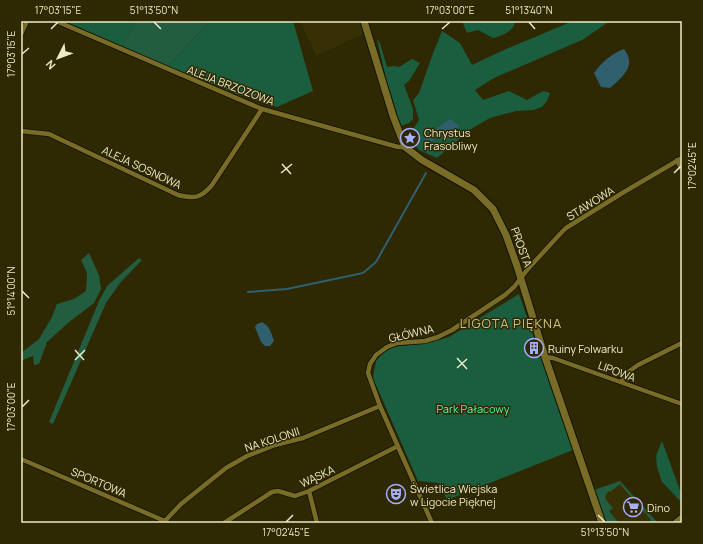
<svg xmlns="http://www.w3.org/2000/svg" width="703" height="544" font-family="Manrope,sans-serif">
<rect width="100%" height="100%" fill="#2e2803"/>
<path fill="#373004" d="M300,21H360L364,34L316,56Z
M620,481L658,523H606L594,490Z"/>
<path fill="#235d40" d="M137,21H210L168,66L122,46Z
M89,253L99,275L101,289L94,303L68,323L47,342L39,364L34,365L33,356L25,359L21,362V353L39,339L52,317L57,304L74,299L86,291L87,273L81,260Z
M139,258L142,260L120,283L106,303L53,424L49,422L99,301L107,286Z
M620,481L658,523H648L651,520L620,484L610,492L609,491L606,494L607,495L605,496L606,500L613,508L609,511L618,522L616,523H606L594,490Z"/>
<path fill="#1b5e3f" d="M64,21H137L122,46Z
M210,21H293L313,91L277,107L237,94L168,66Z
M462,21H515C514,32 502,35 493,38L478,30L467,33Z
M573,21H610L582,40L494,78L475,90L483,100L509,91L527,100L543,91L550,93L547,101L542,107L533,110L516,111L490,118L471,129L437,158L419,150L408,137L419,120L413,100L419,93L432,56L442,31L460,43L472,65L506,49Z
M377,39L380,43L387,67L394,66L399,67L412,59L420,63L409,81L404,85L413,109V119L409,123L401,126L387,83Z
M519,294L573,450L447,500L439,483L418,481L373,378L376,361L383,353L392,347L429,343L449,337Z
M662,441L682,496V503L662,482L657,467L656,456Z"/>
<path fill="#30606e" d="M624,49C637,66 623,76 610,88L601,87L594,73C602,62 611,54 624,49Z
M450,119L459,126L445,140L437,136L431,142L434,147L430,154L424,140C433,133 440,125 450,119Z
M262,322C270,326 271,333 274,341L270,346H265L261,342L255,327L257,324Z"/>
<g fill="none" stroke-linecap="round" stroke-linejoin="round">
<path stroke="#30606e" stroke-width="2" d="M248,292L287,289L363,273L376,262L426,173"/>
<defs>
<path id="street" d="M56,21L262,109L398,147H405
M21,34L27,21
M21,131L49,134L178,195C195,199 201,198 212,185L262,109
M677,160L682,170
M545,357L553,358L682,404
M621,382L628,372L638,365L682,343
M21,459L167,522
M309,491L317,523
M163,523L181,504L226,468L247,456L275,445L303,438L380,406
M224,523L272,492L278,491L295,496L309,491L398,446
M432,523L380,406L368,373L370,364L376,355L387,347L397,343L425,341L438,337L452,330L505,295L514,287L527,270L560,234L566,228L624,192L682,158"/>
<path id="secondary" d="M364,21L393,116L405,147L422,160L474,190L493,209L506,235L517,266L545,357L602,523
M676,523L682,518"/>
</defs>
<use href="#street" stroke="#141100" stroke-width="6"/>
<use href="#secondary" stroke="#141100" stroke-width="9"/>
<use href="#street" stroke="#786c26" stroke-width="4.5"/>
<use href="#secondary" stroke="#786c26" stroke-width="7"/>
</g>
<path fill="none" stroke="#eee9c7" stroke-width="1.5" d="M154,22L161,29M529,22L535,29M51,29L58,22M442,29L450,22M22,54L29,48M282,164L291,174M281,173L292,164M674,173L681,166M22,291L29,298M75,350L84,360M457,358L467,369M75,360L85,350M457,368L467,359M22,407L29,400M598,515L605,522M286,522L293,515"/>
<defs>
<symbol id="sight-ring" viewBox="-11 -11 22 22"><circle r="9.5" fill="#2e2803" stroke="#a8b0fc" stroke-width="1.5"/><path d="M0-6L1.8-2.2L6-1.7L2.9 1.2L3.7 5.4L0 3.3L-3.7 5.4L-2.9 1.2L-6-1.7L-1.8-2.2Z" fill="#a8b0fc"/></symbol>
<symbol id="building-ring" viewBox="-11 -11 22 22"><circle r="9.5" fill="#2e2803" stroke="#a8b0fc" stroke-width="1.5"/><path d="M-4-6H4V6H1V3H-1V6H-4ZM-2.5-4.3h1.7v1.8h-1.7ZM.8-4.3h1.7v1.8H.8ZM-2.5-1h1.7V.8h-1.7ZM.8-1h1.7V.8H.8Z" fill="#a8b0fc"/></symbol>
<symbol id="theatre-ring" viewBox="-11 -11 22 22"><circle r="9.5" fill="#2e2803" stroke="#a8b0fc" stroke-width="1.5"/><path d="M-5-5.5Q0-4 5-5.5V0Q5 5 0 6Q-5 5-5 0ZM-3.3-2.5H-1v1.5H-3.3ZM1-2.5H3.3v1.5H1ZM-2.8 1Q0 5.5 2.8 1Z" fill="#a8b0fc"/></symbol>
<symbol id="supermarket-ring" viewBox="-11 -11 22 22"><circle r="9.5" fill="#2e2803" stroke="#a8b0fc" stroke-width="1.5"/><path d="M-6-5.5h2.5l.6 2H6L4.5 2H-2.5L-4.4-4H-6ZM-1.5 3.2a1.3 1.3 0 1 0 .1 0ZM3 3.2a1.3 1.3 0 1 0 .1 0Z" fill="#a8b0fc"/></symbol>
</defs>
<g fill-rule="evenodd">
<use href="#sight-ring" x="399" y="127" width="22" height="22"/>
<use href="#building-ring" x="523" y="337" width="22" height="22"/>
<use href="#theatre-ring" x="385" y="483" width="22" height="22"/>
<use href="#supermarket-ring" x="622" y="496" width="22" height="22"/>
</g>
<g text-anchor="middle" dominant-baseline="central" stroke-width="3" stroke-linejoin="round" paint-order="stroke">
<g font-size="11" fill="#eee9c7" stroke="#2e2803">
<text transform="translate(231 85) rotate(21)">ALEJA BRZOZOWA</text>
<text transform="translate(142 167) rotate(25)">ALEJA SOSNOWA</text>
<text transform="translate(590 203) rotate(-32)">STAWOWA</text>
<text transform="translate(522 247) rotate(70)">PROSTA</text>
<text transform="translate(411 333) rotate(-13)">GŁÓWNA</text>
<text transform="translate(617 371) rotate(20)">LIPOWA</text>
<text transform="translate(272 439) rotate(-18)">NA KOLONII</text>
<text transform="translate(317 476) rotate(-25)">WĄSKA</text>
<text transform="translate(99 482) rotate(23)">SPORTOWA</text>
</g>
<g font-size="11" fill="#eee9c7" stroke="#2e2803" text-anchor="start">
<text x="424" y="132">Chrystus<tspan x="424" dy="13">Frasobliwy</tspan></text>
<text x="548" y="348">Ruiny Folwarku</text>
<text x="410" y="488">Świetlica Wiejska<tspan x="410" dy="13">w Ligocie Pięknej</tspan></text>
<text x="647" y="507">Dino</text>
</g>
<g font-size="11" fill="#58f9ae" stroke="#2e2803">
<text x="473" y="408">Park Pałacowy</text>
</g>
<g font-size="13" letter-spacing="1" fill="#cec17d" stroke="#2e2803">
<text x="511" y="323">LIGOTA PIĘKNA</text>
</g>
</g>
<rect width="703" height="544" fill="none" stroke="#2e2803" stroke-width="44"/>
<g transform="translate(58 58) rotate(228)" stroke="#2e2803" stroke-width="3" paint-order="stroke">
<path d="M0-3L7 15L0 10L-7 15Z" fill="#eee9c7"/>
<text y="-6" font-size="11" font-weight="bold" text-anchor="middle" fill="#eee9c7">N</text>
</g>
<rect x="22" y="22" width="659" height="500" fill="none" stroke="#eee9c7" stroke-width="1.5"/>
<g font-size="10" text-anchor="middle" fill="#eee9c7">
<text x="58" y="14">17°03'15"E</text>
<text x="154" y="14">51°13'50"N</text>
<text x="450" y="14">17°03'00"E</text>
<text x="529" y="14">51°13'40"N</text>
<text transform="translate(11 54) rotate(-90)" y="4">17°03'15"E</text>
<text transform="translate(692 166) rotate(-90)" y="4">17°02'45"E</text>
<text transform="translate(11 291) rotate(-90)" y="4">51°14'00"N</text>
<text transform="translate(11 407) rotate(-90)" y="4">17°03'00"E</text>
<text x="286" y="536">17°02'45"E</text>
<text x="605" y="536">51°13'50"N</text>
</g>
</svg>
